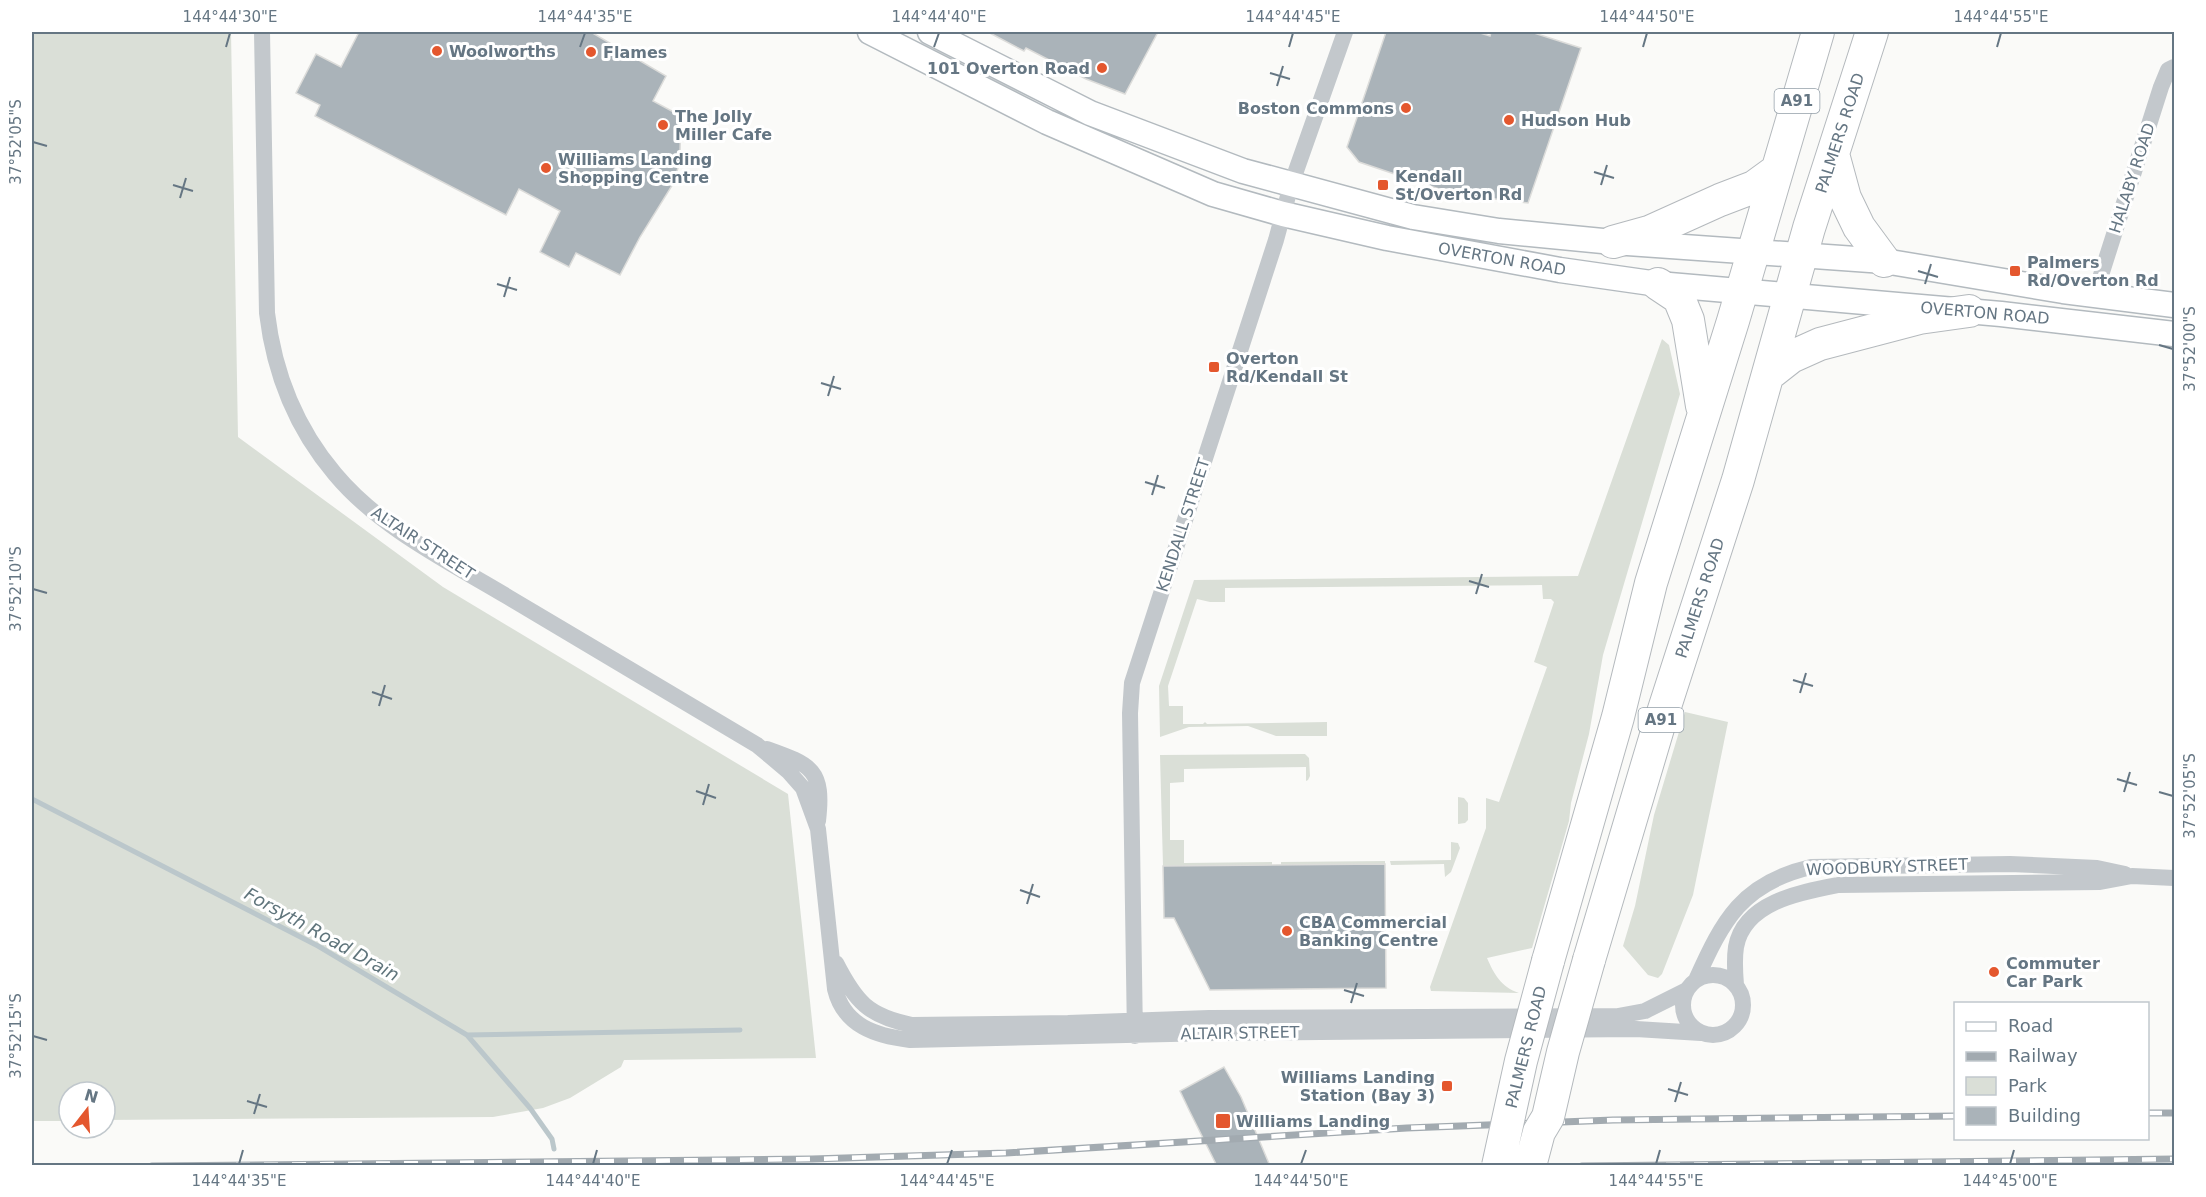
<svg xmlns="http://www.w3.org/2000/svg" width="2206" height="1197" font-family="'DejaVu Sans',sans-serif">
<rect width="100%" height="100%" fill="#fafaf8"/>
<path fill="#dadfd7" d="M32,32H231L238,437L443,587L788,794L816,1058L624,1060L621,1067L570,1098L543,1108L493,1117L105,1120V1092H69V1121H32Z
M1662,339L1669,345L1680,394L1603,655L1589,734L1571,803L1569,821L1532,948L1487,958C1494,974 1501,987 1519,993L1431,991L1430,987L1486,828V798L1499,802L1547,667L1534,662L1554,602L1551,599H1543L1542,585L1225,588V602H1210L1197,599L1168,686L1169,706H1183V724H1203L1205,722L1207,724L1327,722V736H1276L1248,726L1189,727L1160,737L1159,686L1194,580L1578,576Z
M1685,712L1728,722L1693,895L1662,974L1658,978L1648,975L1623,946L1635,906L1654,815Z
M1305,754L1309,758L1310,776L1308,780L1306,781V767L1184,769V782L1170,783V840H1184V863L1272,862V865L1163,866L1160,755Z
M1458,797L1464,798L1468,803V820L1465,823L1458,824Z
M1451,842L1458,843L1460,848L1451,872L1445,877L1444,864L1391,865L1390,861L1451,860Z
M1385,861V864L1281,865V862Z"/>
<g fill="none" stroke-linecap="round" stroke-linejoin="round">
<path stroke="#bbc7cb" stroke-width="5" d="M32,799L318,946L467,1035L530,1108L552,1139L554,1149
M467,1035L740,1030"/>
</g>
<path fill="#aab3b9" stroke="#dcdcda" stroke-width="1.5" d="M359,32H591L666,76L653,101L681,116L680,151L683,152L673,184L640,237L620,275L576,253L569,267L540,252L560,211L519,189L506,215L315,116L320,105L296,93L316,54L341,67Z
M988,32H1158L1125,94L1086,79L1026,48L1024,51Z
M1386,32H1477L1490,36L1491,32H1531L1581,48L1528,203L1438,192L1439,189L1359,162L1347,147Z
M1385,864L1386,988L1210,990L1174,918H1164L1163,866Z
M1224,1067L1241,1097L1270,1166H1217L1190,1112L1180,1091Z"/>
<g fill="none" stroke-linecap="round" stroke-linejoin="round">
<defs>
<path id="secondary" d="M870,32L1047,122L1213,194L1283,214L1387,238L1560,270L1658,284L2001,314L2174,334
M930,32L1090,113L1243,171L1413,217L1499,231L1613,242L1884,261L2063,291L2174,305"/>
<path id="highway" d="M1833,154L1845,198L1859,227L1884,261
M1613,242L1649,232L1720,200L1754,187L1776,171
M1658,284L1679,298L1688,320L1702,406
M1768,375L1791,357L1820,344L1919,318L1969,311
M1589,960L1659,725L1738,480L1809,228L1872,32
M1548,961L1618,717L1651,583L1733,321L1818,32"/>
</defs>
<use href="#secondary" stroke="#b3babf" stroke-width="27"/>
<use href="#highway" stroke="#b4b9bd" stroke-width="34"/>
<path stroke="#c3c8cc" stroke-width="16" d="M262,32L267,313C274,372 296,428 335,474C380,528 448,561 508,597C591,646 674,696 757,745L788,771L803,788L818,829L835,989C844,1026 876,1036 910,1040L1214,1033L1636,1029L1701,1033
M2095,294L2161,87L2168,70L2174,67
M767,749C812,765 824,770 818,821
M836,963C856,1002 868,1016 912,1025L1068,1023L1209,1018L1618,1016L1645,1011L1687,990
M1683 1005a30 30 0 1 1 60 0a30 30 0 1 1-60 0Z
M1696,980C1723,920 1742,883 1811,867L2010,864L2097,868L2125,874
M1736,985C1735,973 1734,960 1736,947C1744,902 1801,892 1838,885L2100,882L2132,876L2174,878
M1135,1036L1130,713L1132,683L1276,240L1291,185L1345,32"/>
<use href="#secondary" stroke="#fff" stroke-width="24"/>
<use href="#highway" stroke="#fff" stroke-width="32"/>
<defs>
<path id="rail" d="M2148,1113H2174
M152,1166L812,1159L1006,1153L1407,1128L1613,1120L1956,1116
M1582,1166L2174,1159"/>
</defs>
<use href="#rail" stroke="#a2aab0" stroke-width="7"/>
<use href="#rail" stroke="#fff" stroke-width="4.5" stroke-dasharray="14" stroke-linecap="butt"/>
<defs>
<path id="highway-bridge" d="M1498,1166L1521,1061L1548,961
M1530,1166L1539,1132L1548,1117L1563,1052L1589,960"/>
</defs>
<use href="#highway-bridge" stroke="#b4b9bd" stroke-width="34" stroke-linecap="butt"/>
<use href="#highway-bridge" stroke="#fff" stroke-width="32"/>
</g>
<path fill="none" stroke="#657683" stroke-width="2" d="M226,47L230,33M580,47L585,33M934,47L939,33M1289,47L1293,33M1643,47L1647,33M1997,47L2001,33M1270,73L1290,79M1277,86L1283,66M33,142L47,146M1594,172L1614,178M173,185L193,191M1601,185L1607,165M180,198L186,178M1918,271L1938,277M497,284L517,290M1925,284L1931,264M504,297L510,277M2159,345L2173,349M821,383L841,389M828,396L834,376M1145,482L1165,488M1152,495L1158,475M1469,581L1489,587M33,589L47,593M1476,594L1482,574M1793,680L1813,686M372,692L392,699M1800,693L1806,673M379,706L385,685M2117,779L2137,785M696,791L716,798M2124,792L2130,772M2159,792L2173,796M703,805L709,784M1020,890L1040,897M1027,904L1033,884M1344,990L1364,996M1351,1003L1357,983M33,1036L47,1040M1668,1089L1688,1095M247,1101L267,1107M1675,1102L1681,1082M254,1114L260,1094M239,1164L243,1150M593,1164L597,1150M947,1164L952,1150M1301,1164L1306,1150M1656,1164L1660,1150M2010,1164L2014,1150"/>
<g fill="#e4572e" stroke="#fff" stroke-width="2">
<circle cx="437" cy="51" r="6"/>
<circle cx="591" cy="52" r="6"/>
<circle cx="1102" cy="68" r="6"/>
<circle cx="1406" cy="108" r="6"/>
<circle cx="1509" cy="120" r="6"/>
<circle cx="663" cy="125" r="6"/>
<circle cx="546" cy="168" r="6"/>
<rect x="1377" y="179" width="12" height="12" rx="3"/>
<rect x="2009" y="265" width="12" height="12" rx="3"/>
<rect x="1208" y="361" width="12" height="12" rx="3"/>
<circle cx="1287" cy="931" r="6"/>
<circle cx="1994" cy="972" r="6"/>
<rect x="1441" y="1080" width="12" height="12" rx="3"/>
<rect x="1215" y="1113" width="16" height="16" rx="3"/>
</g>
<g text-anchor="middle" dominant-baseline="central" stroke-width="6" stroke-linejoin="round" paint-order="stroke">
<g fill="#fff" stroke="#939fa8" stroke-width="1.5">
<rect x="1774.5" y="89" width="45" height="24" rx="4.5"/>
<rect x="1638.5" y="708" width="45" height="24" rx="4.5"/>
</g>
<g font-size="15" font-weight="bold" fill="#657683">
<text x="1797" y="101">A91</text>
<text x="1661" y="720">A91</text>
</g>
<g font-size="16" font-weight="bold" fill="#657683" stroke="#fff" text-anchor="start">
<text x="449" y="51">Woolworths</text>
<text x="603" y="52">Flames</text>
<text x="1090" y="68" text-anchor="end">101 Overton Road</text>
<text x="1394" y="108" text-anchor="end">Boston Commons</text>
<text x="675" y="116">The Jolly<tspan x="675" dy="18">Miller Cafe</tspan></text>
<text x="1521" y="120">Hudson Hub</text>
<text x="558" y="159">Williams Landing<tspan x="558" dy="18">Shopping Centre</tspan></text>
<text x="1395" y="176">Kendall<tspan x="1395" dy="18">St/Overton Rd</tspan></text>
<text x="2027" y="262">Palmers<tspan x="2027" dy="18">Rd/Overton Rd</tspan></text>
<text x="1226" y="358">Overton<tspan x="1226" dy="18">Rd/Kendall St</tspan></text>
<text x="1299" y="922">CBA Commercial<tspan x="1299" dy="18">Banking Centre</tspan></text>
<text x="2006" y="963">Commuter<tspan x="2006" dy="18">Car Park</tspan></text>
<text x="1435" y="1077" text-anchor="end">Williams Landing<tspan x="1435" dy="18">Station (Bay 3)</tspan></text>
<text x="1236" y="1121">Williams Landing</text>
</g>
<g font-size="16" fill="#657683" stroke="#fff">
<text transform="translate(1840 133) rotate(-72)">PALMERS ROAD</text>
<text transform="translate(2132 178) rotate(-72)">HALABY ROAD</text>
<text transform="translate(1502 259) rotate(10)">OVERTON ROAD</text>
<text transform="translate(1985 313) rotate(5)">OVERTON ROAD</text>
<text transform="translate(1183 525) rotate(-72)">KENDALL STREET</text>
<text transform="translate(423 543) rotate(33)">ALTAIR STREET</text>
<text transform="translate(1700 598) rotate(-72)">PALMERS ROAD</text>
<text transform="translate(1887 867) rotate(-2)">WOODBURY STREET</text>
<text transform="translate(1240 1033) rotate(-1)">ALTAIR STREET</text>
<text transform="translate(1526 1047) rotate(-76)">PALMERS ROAD</text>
</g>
<g font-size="18" font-style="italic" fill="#60757c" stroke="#fff">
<text transform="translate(322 934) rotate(29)">Forsyth Road Drain</text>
</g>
</g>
<rect width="2206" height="1197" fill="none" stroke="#ffffff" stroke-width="66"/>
<rect x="1954" y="1002" width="195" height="138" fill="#ffffff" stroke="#c1c8cd" stroke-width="1.5"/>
<rect x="1966" y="1022" width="30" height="9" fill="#ffffff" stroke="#c1c8cd" stroke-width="1.5"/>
<text x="2008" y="1032" font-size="18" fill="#657683">Road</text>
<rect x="1966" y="1052" width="30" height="9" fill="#a2aab0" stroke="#c1c8cd" stroke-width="1.5"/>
<text x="2008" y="1062" font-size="18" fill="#657683">Railway</text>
<rect x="1966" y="1077" width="30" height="18" fill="#dadfd7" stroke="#c1c8cd" stroke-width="1.5"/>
<text x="2008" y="1092" font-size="18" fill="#657683">Park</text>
<rect x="1966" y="1107" width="30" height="18" fill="#aab3b9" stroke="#c1c8cd" stroke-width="1.5"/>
<text x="2008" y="1122" font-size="18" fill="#657683">Building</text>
<g transform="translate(87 1110) rotate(17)"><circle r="28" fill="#ffffff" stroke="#c1c8cd" stroke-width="1.5"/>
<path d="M0-4.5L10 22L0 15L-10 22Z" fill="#e4572e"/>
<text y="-9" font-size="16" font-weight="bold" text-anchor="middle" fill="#657683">N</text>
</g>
<rect x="33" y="33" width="2140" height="1131" fill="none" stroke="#657683" stroke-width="2"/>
<g font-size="15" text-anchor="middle" fill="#657683">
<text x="230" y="22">144°44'30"E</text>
<text x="585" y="22">144°44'35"E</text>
<text x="939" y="22">144°44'40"E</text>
<text x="1293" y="22">144°44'45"E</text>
<text x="1647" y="22">144°44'50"E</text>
<text x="2001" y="22">144°44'55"E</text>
<text transform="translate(16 142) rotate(-90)" y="5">37°52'05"S</text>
<text transform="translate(2190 349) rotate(-90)" y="5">37°52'00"S</text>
<text transform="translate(16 589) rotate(-90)" y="5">37°52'10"S</text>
<text transform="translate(2190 796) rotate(-90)" y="5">37°52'05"S</text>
<text transform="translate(16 1036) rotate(-90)" y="5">37°52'15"S</text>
<text x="239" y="1186">144°44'35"E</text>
<text x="593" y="1186">144°44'40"E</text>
<text x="947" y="1186">144°44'45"E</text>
<text x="1301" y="1186">144°44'50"E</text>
<text x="1656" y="1186">144°44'55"E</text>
<text x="2010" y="1186">144°45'00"E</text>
</g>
</svg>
